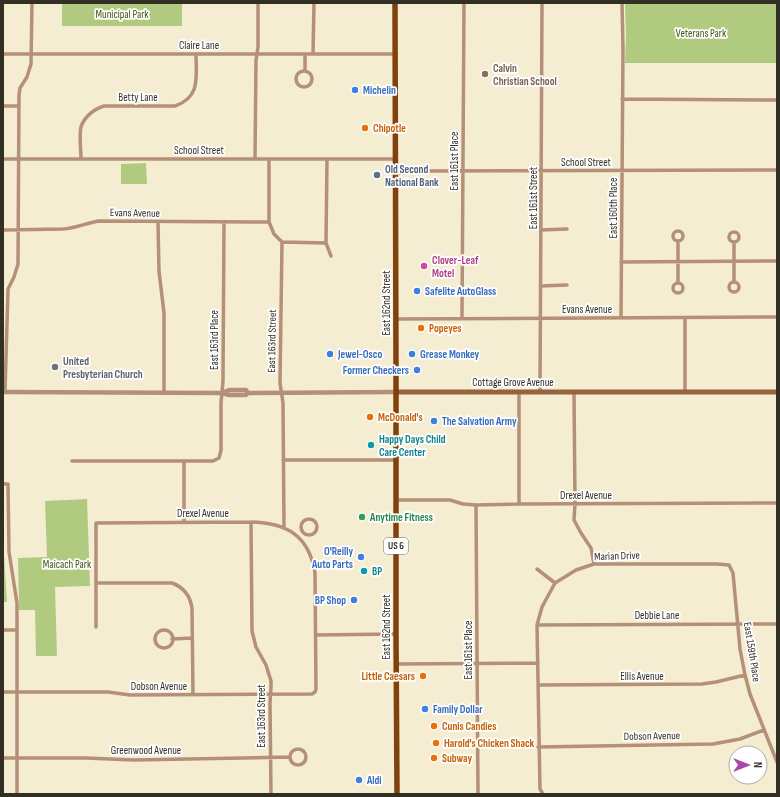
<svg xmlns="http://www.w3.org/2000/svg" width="780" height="797" font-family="'Sofia Sans Condensed',sans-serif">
<rect width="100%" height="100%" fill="#f5edd2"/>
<path fill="#b0cb80" d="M62,3H182V26H62Z
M625,3H777V63H625L626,36Z
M146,163L147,184H121V164Z
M87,499L90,586L55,587L57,656H36L35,610H19L18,558L47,557L45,501Z
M3,555H4L7,602H3Z"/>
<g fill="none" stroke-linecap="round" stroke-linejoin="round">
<path stroke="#b59078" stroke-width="3.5" d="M3,54H396
M313,54L314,3
M296 79a8 8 0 1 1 16 0a8 8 0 1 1-16 0Z
M305,71V54
M622,99L777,100
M3,106H19
M3,159H396
M81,159C81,150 79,135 81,127C84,117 94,109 104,106H175C201,97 196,77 196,54
M255,159L256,60L258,47V3
M269,159V222L274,234L282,242L280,383L283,403L284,527
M327,159L326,243L331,256
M396,173L429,171L777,170
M158,222L159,271L164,313V393
M3,230L63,229C76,228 86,223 99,221L269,222
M541,230L567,229
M673 236a5 5 0 1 1 10 0a5 5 0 1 1-10 0Z
M729 237a5 5 0 1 1 10 0a5 5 0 1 1-10 0Z
M282,242L326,243
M621,262L777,261
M729 287a5 5 0 1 1 10 0a5 5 0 1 1-10 0Z
M734,282V242
M673 288a5 5 0 1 1 10 0a5 5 0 1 1-10 0Z
M678,283V242
M541,286L567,285
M462,318L464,3
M621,318L623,50L622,3
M685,318V392
M396,319L777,317
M5,392L8,289L14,277L18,264L19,95L20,88L27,77L31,64L32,3
M519,392V504
M540,392L542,3
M574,392L575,504L574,520L581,533L591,548L594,564
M283,460H396
M72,461H213L219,458L221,450V403L223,381L224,222
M184,461V522
M3,484H8L9,552L17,603V794
M396,500H450L463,504L476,505L519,504L777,503
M476,505L478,794
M301 527a8 8 0 1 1 16 0a8 8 0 1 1-16 0Z
M251,522L252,631L256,647L266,665L271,681V687L270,703L271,794
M537,569L555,583
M96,583H172C183,587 190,595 192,608L193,695
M537,625L777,624
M3,630H17
M155 639a9 9 0 1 1 18 0a9 9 0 1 1-18 0Z
M316,635L396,634
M172,639L192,638
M396,664L538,663
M538,685L702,684L716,682L745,675
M3,692H108L130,695L312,694L315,692L316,689L315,573C309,535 286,523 251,522L96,523V627
M538,747L713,744L740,739L764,730
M290 757a8 8 0 1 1 16 0a8 8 0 1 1-16 0Z
M3,758H86L134,760L290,757
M543,794L540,789L537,625L542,607L555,583L576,570L594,564H717L729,565L733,573L740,649L745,675L750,694L777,762"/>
<path stroke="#b59078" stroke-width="4.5" d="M3,392L222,393L229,395H246L248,393L396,392
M222,393L229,390H246L248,393"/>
<path stroke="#98623f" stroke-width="5" d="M396,392H777"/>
<path stroke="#81410c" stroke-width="5.5" d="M395,3L396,370V634L397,794"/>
</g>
<circle fill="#8d6e63" stroke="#fff" stroke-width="1.5" cx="485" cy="74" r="4"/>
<g fill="#3f7fe0" stroke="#fff" stroke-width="1.5">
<circle cx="355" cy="90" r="4"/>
<circle cx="417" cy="291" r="4"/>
<circle cx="330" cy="354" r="4"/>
<circle cx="412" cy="354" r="4"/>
<circle cx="417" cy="370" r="4"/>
<circle cx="434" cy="421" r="4"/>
<circle cx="361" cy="557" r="4"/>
<circle cx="354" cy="600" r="4"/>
<circle cx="425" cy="709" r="4"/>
<circle cx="359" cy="780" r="4"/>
</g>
<g fill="#e8710a" stroke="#fff" stroke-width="1.5">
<circle cx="365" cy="128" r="4"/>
<circle cx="421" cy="328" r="4"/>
<circle cx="370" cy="417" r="4"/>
<circle cx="423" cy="676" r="4"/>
<circle cx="434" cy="726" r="4"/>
<circle cx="436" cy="743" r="4"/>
<circle cx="434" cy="758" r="4"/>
</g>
<circle fill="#5c6f8a" stroke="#fff" stroke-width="1.5" cx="377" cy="175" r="4"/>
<circle fill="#d1479c" stroke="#fff" stroke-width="1.5" cx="424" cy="266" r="4"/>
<circle fill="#6b7280" stroke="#fff" stroke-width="1.5" cx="55" cy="367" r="4"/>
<g fill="#0f9aa8" stroke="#fff" stroke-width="1.5">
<circle cx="371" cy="445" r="4"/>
<circle cx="364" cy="571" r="4"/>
</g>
<circle fill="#2e9e5b" stroke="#fff" stroke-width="1.5" cx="362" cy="517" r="4"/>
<g text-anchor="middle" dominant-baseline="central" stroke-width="3.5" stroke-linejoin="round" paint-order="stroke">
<rect fill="#fff" stroke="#706d66" stroke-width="1" x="384" y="538" width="24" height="16" rx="3"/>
<g font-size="10" font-weight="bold" fill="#322f25">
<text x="396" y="546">US 6</text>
</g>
<g font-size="11" fill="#415512" stroke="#fff">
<text x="122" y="14">Municipal Park</text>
<text x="701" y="33">Veterans Park</text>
<text x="67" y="564">Maicach Park</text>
</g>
<g font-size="11" fill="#322f25" stroke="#fff">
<text x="199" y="45">Claire Lane</text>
<text x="138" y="97">Betty Lane</text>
<text x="199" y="150">School Street</text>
<text transform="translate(454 161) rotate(-90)">East 161st Place</text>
<text x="586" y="162">School Street</text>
<text transform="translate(533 198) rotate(-90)">East 161st Street</text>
<text transform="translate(613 208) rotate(-90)">East 160th Place</text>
<text transform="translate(135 213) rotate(1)">Evans Avenue</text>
<text transform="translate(386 303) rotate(-90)">East 162nd Street</text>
<text x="587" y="309">Evans Avenue</text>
<text transform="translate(214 340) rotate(-90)">East 163rd Place</text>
<text transform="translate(272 341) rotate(-89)">East 163rd Street</text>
<text x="513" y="382">Cottage Grove Avenue</text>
<text x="586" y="495">Drexel Avenue</text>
<text x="203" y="513">Drexel Avenue</text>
<text transform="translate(617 556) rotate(-2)">Marian Drive</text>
<text x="657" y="615">Debbie Lane</text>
<text transform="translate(386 627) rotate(-90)">East 162nd Street</text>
<text transform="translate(468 650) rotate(-90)">East 161st Place</text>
<text transform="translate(752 652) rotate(81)">East 159th Place</text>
<text x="642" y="676">Ellis Avenue</text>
<text x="159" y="686">Dobson Avenue</text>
<text transform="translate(261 716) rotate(-90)">East 163rd Street</text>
<text transform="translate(652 736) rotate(-1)">Dobson Avenue</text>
<text x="146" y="750">Greenwood Avenue</text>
</g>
<g font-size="11" font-weight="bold" fill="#785e54" stroke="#fff" text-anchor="start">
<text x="493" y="68">Calvin<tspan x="493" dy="13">Christian School</tspan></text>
</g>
<g font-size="11" font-weight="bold" fill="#366cbe" stroke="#fff" text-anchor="start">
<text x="363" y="90">Michelin</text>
<text x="425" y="291">Safelite AutoGlass</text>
<text x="338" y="354">Jewel-Osco</text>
<text x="420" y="354">Grease Monkey</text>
<text x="409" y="370" text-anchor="end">Former Checkers</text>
<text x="442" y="421">The Salvation Army</text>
<text x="353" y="551" text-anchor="end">O'Reilly<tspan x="353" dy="13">Auto Parts</tspan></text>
<text x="346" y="600" text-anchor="end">BP Shop</text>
<text x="433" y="709">Family Dollar</text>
<text x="367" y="780">Aldi</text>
</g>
<g font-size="11" font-weight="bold" fill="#c56008" stroke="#fff" text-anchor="start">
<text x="373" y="128">Chipotle</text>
<text x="429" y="328">Popeyes</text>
<text x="378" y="417">McDonald's</text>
<text x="415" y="676" text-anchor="end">Little Caesars</text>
<text x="442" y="726">Cunis Candies</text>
<text x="444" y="743">Harold's Chicken Shack</text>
<text x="442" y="758">Subway</text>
</g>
<g font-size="11" font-weight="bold" fill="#4e5e75" stroke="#fff" text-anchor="start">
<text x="385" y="169">Old Second<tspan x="385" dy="13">National Bank</tspan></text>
</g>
<g font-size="11" font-weight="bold" fill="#b23c85" stroke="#fff" text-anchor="start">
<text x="432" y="260">Clover-Leaf<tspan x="432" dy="13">Motel</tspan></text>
</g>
<g font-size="11" font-weight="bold" fill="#5b616d" stroke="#fff" text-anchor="start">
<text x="63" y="361">United<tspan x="63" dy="13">Presbyterian Church</tspan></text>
</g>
<g font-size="11" font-weight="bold" fill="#0d838f" stroke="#fff" text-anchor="start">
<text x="379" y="439">Happy Days Child<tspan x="379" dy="13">Care Center</tspan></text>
<text x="372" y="571">BP</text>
</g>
<g font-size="11" font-weight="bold" fill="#27864d" stroke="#fff" text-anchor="start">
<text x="370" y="517">Anytime Fitness</text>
</g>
</g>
<rect width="780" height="797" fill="none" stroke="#322f25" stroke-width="8"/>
<g transform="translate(748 765) rotate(90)"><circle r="19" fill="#ffffff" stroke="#adaca8"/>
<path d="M0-3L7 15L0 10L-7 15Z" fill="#aa45a9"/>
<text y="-6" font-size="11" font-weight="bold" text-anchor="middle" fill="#322f25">N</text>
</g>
</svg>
